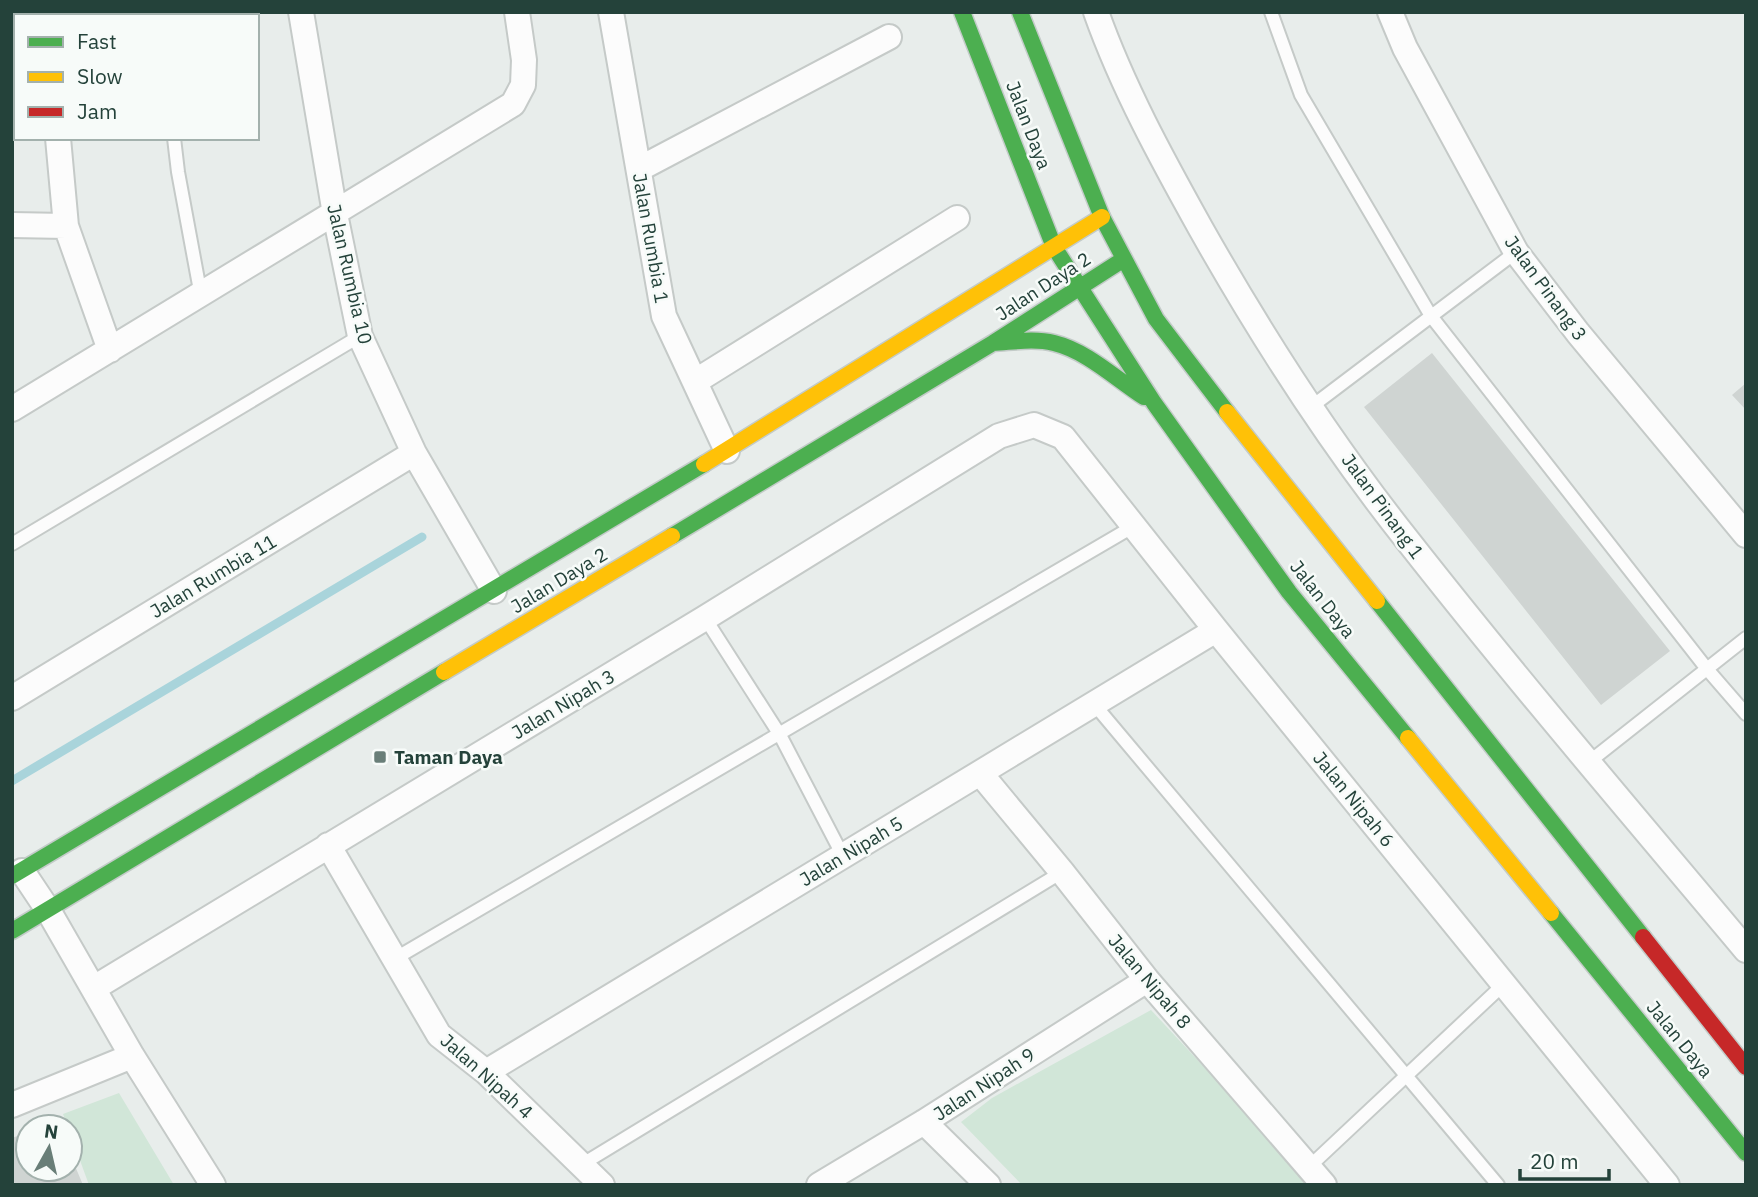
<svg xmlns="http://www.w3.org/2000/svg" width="1758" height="1197" font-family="'IBM Plex Sans',sans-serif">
<rect width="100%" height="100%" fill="#e8edeb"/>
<path fill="#d1e6d8" d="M1151,1010L1246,1112L1307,1185H1022L961,1122L992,1098Z
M119,1093L174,1185H89L70,1133V1127H68L63,1114Z"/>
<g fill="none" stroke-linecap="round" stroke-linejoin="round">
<path stroke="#a9d4db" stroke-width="9" d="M12,781L422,537"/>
</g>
<path fill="#cfd4d2" d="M1432,353L1670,651L1601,705L1364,407Z
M1746,383V410L1732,395Z
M57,1120L59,1127H40Z
M28,1132V1169H70V1154L83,1185H12V1138Z"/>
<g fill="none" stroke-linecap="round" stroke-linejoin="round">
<defs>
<path id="lane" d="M161,12L162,16
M1271,12L1301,95L1431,316L1707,669L1746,714
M12,109H16
M174,138L178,172L201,296
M1311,407L1516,252
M12,544L360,336
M705,618L780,735L843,856
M1094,704L1498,1185
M1589,762L1746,638
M396,958L1134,526
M581,1165L1062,872
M1309,1167L1504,984"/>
<path id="street" d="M48,12V16
M301,12L335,214L360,336L414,453L494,591
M611,12L664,316L727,451
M1096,12C1123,88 1162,159 1201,229C1262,337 1331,444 1408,541C1517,680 1632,814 1746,950
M1390,12L1405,48L1516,252L1578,333L1746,535
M58,138L66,226L110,350
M639,169L889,37
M12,225L66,226
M696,381L957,218
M12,409L513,104L523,85L524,60L517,12
M12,698L414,453
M980,773L1062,872L1147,980L1324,1185
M328,845L439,1035L486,1072L602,1185
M22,871L48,910L132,1056L213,1185
M94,988L705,618L999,436L1034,425L1063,437L1216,630L1667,1185
M486,1072L1216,630
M12,1105L132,1056
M924,1122L988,1185
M819,1185L924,1122L1147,980"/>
<path id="fast" d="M962,12L1054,247L1154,403L1289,592L1408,738
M1020,12L1102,217L1156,319L1227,412
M993,343C1013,342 1034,338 1054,343C1087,351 1116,379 1144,397
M672,536L993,343L1124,259
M1377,601L1643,937
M12,876L704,464
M1551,913L1746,1153
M12,931L444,672"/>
<path id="slow" d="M1227,412L1377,601
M704,464L1102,217
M444,672L672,536
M1408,738L1551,913"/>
<path id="jam" d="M1643,937L1746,1067"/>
</defs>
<use href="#lane" stroke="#c5cac8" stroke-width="16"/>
<use href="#street" stroke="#c5cac8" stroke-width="28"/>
<use href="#fast" stroke="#c3cbc8" stroke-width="19"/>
<use href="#slow" stroke="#c3cbc8" stroke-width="19"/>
<use href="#jam" stroke="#c3cbc8" stroke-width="19"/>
<use href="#lane" stroke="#fcfcfc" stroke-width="12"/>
<use href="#street" stroke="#fcfcfc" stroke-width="24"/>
<use href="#fast" stroke="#4caf50" stroke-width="16"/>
<use href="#slow" stroke="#ffc107" stroke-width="16"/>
<use href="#jam" stroke="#c62828" stroke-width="16"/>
</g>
<rect fill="#697e78" stroke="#f7fbf9" stroke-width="2.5" x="373" y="750" width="14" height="14" rx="3.5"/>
<g text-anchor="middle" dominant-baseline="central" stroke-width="5" stroke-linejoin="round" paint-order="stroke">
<g font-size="19" fill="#24423a" stroke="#f7fbf9">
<text transform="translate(1029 125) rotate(69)">Jalan Daya</text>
<text transform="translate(651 238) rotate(80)">Jalan Rumbia 1</text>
<text transform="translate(350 274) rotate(77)">Jalan Rumbia 10</text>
<text transform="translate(1043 286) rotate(-33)">Jalan Daya 2</text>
<text transform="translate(1546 288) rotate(54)">Jalan Pinang 3</text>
<text transform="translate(1383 506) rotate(54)">Jalan Pinang 1</text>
<text transform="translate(213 576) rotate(-31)">Jalan Rumbia 11</text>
<text transform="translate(559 580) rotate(-31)">Jalan Daya 2</text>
<text transform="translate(1323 599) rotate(52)">Jalan Daya</text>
<text transform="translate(563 704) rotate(-31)">Jalan Nipah 3</text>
<text transform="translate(1354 799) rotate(51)">Jalan Nipah 6</text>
<text transform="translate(851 851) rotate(-31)">Jalan Nipah 5</text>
<text transform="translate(1150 981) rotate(50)">Jalan Nipah 8</text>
<text transform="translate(1680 1039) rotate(51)">Jalan Daya</text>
<text transform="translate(487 1076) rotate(42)">Jalan Nipah 4</text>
<text transform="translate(984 1084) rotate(-33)">Jalan Nipah 9</text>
</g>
<g font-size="19" font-weight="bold" fill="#24423a" stroke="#f7fbf9" text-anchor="start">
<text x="394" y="757">Taman Daya</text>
</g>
</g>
<rect width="1758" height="1197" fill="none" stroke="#24423a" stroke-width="28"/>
<rect x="14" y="14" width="245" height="126" fill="#f7fbf9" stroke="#a3b1ad" stroke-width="2"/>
<rect x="28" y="37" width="35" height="10" fill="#4caf50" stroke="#a3b1ad" stroke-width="2"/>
<text x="77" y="49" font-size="21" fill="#24423a">Fast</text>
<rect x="28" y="72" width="35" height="10" fill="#ffc107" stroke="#a3b1ad" stroke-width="2"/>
<text x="77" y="84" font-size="21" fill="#24423a">Slow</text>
<rect x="28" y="107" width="35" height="10" fill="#c62828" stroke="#a3b1ad" stroke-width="2"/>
<text x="77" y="119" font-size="21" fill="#24423a">Jam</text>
<g transform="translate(49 1148) rotate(8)"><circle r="33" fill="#f7fbf9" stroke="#a3b1ad" stroke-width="2"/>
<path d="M0-5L12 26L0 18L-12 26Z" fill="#697e78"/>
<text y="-10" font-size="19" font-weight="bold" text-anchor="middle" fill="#24423a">N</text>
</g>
<path d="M1520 1169v10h89v-10" fill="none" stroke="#24423a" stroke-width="3.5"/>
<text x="1530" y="1169" font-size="21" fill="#24423a" stroke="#f7fbf9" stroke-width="5" paint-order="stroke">20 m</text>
</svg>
